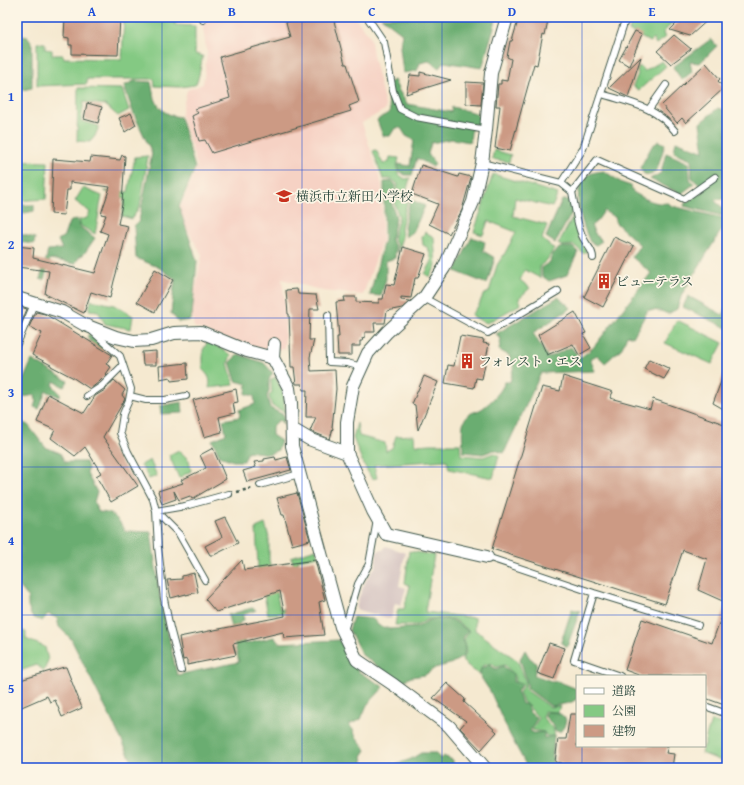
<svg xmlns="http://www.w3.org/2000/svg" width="744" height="785" font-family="'Gentium Book Plus','Noto Serif JP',serif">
<rect width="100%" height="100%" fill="#fcf5e5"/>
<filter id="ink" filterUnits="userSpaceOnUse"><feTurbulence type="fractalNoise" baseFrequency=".025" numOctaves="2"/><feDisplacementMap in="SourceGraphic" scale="8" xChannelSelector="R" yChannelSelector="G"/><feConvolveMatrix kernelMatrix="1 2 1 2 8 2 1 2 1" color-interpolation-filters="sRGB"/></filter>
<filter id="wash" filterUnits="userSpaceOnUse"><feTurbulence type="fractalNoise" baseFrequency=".012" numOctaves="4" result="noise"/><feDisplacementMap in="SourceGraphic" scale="16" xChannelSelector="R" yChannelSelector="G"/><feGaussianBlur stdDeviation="0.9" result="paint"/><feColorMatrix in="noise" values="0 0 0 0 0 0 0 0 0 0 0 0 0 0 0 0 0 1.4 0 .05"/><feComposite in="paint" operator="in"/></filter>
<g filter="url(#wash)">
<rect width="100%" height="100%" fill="#f5e9d0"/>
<path fill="#f6d2c4" d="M201,17H354L370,36L374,60L386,109L362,123L382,185V241L363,295L323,291L282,279L286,313L284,349L273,350L265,354L194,327L191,311L202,255L185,225L180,208L197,166L181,115L187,90L203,84L207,53Z"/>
<path fill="#d1bfbe" d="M386,546L405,553L399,586L406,588L401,605L395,603L391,619L356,609L359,597L366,580L376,566L377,551L383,550Z"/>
<path fill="#84c983" stroke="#52835c" d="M124,17H176L175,25L195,26V54L203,56C201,62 199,81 195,85L180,87L155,86L154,79H87V84L37,86V43H45V49L52,50V55H63L64,58L122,59Z
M652,17H677L663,33L665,38L656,44L653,39L650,42L629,31L632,19L650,25Z
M662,61L666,66L639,90L633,86L638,74L637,70L639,66L645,71Z
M78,88L122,89L129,110L118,116L105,105L84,102L81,121L99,126L95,136L90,142L77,141Z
M376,150L383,164L389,162L390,157L399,158L397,166L398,174L405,179L410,178L406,193L408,198L401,228L402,237L397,253V246L393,238L399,217L394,202L397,200L398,184L391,179H383L373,151Z
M494,150L511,155L509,162L492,159Z
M148,156L140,206L132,219L122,216L125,199L104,191L128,192L135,157Z
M17,161L48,162L46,199L17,201Z
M493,174L558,194L552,207L515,198L513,216L547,225L542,239L554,249L547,260L540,266V278L525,270L520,280L530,288L519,298L521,304L487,323L481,321L471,315L479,305L483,295L489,292L497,265L505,253L516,232L488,221L483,235L474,232Z
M83,188L102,196C99,209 98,221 95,234L81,226L79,220L87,218L90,212L75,201Z
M574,215L579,238L587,251L584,254L574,245L562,246L558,244Z
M425,232L434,237L436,266L430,277L425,274L432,261L428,248L423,245L422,237Z
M91,300L114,305L133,316L131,329L105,324L98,311L89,310Z
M677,320L723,343L712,364L665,343Z
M208,341L231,355L228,363L234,385L209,388C211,379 209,376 203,370V350Z
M275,377L283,391L285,412L272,406L269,396L272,392L271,380Z
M357,423L359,436L385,443L386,451L392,448L396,436L414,435L415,445L430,444H460L461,455L483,457L494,453L499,456L493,478L449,469L447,460L374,465L377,478L372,479L363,463L353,438Z
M179,450L189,460L191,471L179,478L169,455Z
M150,460L157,476L149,479L141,465Z
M265,524L269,537V560L280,609H284V613L268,614L258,567L256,528Z
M316,549L318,556L298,560V567H295L291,557Z
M409,551L434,555L425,612L475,618V630L518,661L525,679L526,690L550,707L560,706L558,712L544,711L543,718L553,728L555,736H546L544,732L532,730L539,718C533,713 529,705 523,702L519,692L524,685L515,682L514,675L505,665L496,667L491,663L482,666L479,675L462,661L466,652L464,640L469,631L454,619L442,618L428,619L418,625H395L398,609H404L410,586L405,583Z
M17,629L26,632V639L45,647L48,660L44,671L37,665L17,672Z
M711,721L723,724L727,732V763L701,753L703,746H705V740Z"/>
<path fill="#6bad71" stroke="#457552" d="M381,17H497L482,68L444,62L439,68L429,61L420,63L417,71L403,73L400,47L402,33Z
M17,35L28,37L32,43V88L17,91Z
M711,39L717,46L700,63L690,62L692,72L682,80L673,67Z
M394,80L398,89L407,104L451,112L452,107L476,113L480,120V125L472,124L470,142L452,139L431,143L428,154L435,164L433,167L417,158L412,175H405L399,171L398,164L410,166L414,140L406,136L401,128H395L390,136H383L377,120L390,112L386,85Z
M134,81L151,82C155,102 158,114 180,117L195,168L179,207L197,261L192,315L190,320L178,322L171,313L175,279L158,267L136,258L134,226L139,221L152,153L133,112L124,86Z
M727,107V196L723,199L714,200L726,211L727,217L684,206L685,203L705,190L692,178L691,159L674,152L676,141L704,152L700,123L718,108L723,110Z
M659,141L665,144L657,170L651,175L644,174L640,168L652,146Z
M666,153L689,163L690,179L694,184L681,194L650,179L661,173Z
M604,171L622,183L631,186L633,192C643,198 655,205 668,203L672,206L727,219V221L682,294L677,309L668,314L661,311L648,310L633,337L627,335L622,348L605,363L597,355L590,359L595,371L541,373L504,453L494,450L483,454L463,452C463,445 461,427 464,421C468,411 476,413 483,408C492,401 501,392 505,382H510L514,365L508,363L510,356L499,350L501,339L496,334L558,297L571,308L533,333L548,358L571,347L580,358L593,348L651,273L632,257L640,245L615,222L616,218L604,211L597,221L591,226L596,235L602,241L596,245L590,242C583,226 571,195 584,179C589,172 597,172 604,171Z
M392,181L396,185L395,199L391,200L396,218L391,240L395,246V258L386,261V279L381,296L370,295L384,240V182Z
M410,199L425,206L413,232L406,237L404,227Z
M562,200H571L574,209L555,243L546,237Z
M17,205H34V211L20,214V234L35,238L34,244L17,242Z
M77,219L80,227L95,238L84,254L79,257L75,264L50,259L44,280L40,279L45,264L48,250L62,249L58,240L64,236L69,222Z
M472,237L485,242L483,251L495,258L487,284L455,271Z
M561,247H573L578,252L567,275L549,281L542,276V267L550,262L552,254Z
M688,296L723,315L727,307V328L683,307Z
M89,334L105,348L99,355L90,350L92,343L87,337Z
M238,354L264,363L273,373L269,379V391L267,396L270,408L284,415L283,424L279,420L272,427V435L281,441L278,450L269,454L248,451L244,461H233L220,456L212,440L226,434L223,420L240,417L239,410L255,404L254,396L246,394L247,384L236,381L230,362Z
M32,360L68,381L64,387L54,381L53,386L60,393V397L46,391L39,409L34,407L36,401L35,395L17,398V395Z
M182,402L183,413L161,414L160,406Z
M17,420L28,425L45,447L60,453L65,462H86L88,468L87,474L97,492L94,502L98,512C113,512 118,518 125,531L151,532L160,597L177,675L239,662L228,615L252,608L256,610L243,615L244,620L239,623L245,644L274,637L279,643L339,640L359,672L384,687L367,705L361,719L349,725C356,732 353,734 358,739C361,743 363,746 366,750L362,756L364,768L374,766L375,768H150L146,762L132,761L71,639L59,627L57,618L48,614L42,621L32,617L28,607V597L19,586H17Z
M572,609L580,611L567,647L561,642Z
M353,617L373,619L379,626L390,629L418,627L429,620L442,619L453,620L468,631L463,638L465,651L463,657L450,664L435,668L425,675L411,677L400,683L362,655L349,630Z
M525,650L529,657L537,664L534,675L554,682L557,681L577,689V699L570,703L551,706L528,689L526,678L520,659Z
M490,665L496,669L503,666L513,674V682L523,684L517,691L522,704H526L530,713L537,718L530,731L534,733L544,732V738L554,736L552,764L557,766V768H528L526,765L510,735L490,691L480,676L481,668Z
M546,712C554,712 562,712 566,720L564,727L560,732L555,731L554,726L545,717Z
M421,753H437L440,759L443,756L453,760V764L456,768L461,767L464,768H386L411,759Z"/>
<g id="blocks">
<path fill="#cc9a84" d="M65,17H120L118,55L72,54V45H69V38L64,37Z
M303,17H333L345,64H347L359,102L349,106L351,111L212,153L205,140L199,141L192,116L198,113L195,109L230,98L220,57L290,37L286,22Z
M519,17H535L548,20L545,35L543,34L537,65L534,64L510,151L495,148L500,106H496L498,84H501V80L507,81L511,59L507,57L510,41H512Z
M683,17H711L690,36L670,30Z
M635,31L642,34L629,66L619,60Z
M674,35L691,49L671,64L657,51Z
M641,57L628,97L609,88Z
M706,63L720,79L718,81L724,88L686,123L682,118L677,123L662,105Z
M420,72L451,80L406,94L410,75L420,76Z
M466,82L483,83L481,105L466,104Z
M87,103L102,107L98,123L84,119Z
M131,113L136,125L125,132L119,118Z
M122,155L125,156L122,204L118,224L128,226L121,256L114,281L110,298L91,292L84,313L45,294L49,271L17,267V246L34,248L33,258L95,273L108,234L100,231L106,215L101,214L110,187L70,182V190H67L64,215L51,214L53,159L90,162L91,157L120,160Z
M421,165L458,177L459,174L471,177L462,210L449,234L429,224L438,204L412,194Z
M614,237L634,246L603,307L584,297Z
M403,247L426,254L418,278H415L411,298L401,297V300L410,301L402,308L387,311L385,323H374L375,332H365V337L362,338L363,341H360V346H352V355H338L337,337H339L336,302L345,301L344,297H356V302L379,303V299H383L386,284L394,285Z
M155,269L173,280L155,312L137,302Z
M297,289L298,294L316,295L319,309H310L309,340H314L310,357L311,371L335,370L336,389L332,428H333L330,439L310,431L316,417H306L307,390H303L302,384H296L294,367H291L289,314H288L286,290Z
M17,306L27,309L21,324L17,322Z
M36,312L45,314L112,355L106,364L111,367L106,374H107L99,382L90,389L72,377L51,366V365L32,355L42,333L29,327Z
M575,312L586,333L583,334L591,348L579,355L573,344L547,355L538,335Z
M460,336L484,340L483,343L489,344L482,379L476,378L474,388L445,383L448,365L454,366Z
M156,351V365H143L142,352Z
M649,359L670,369L664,379L644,369Z
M187,363L188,379L171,381L170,377L160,379L159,366Z
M726,368H727V411L713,403Z
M424,376L438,382L418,430L415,405L412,404Z
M563,376L613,392L610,398L650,409L653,399L727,425V603L698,590L707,559L683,550L665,604L492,549L542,387L560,391Z
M114,380L125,390L122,395L125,399L103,437L138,486L111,502L96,476L101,473L85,447L75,456L51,438L55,430L37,422L48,394L84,413L95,396L105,390Z
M236,389L238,402L233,403L235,413L219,417L222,432L204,437L193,400Z
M213,448L226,479L192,499L190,496L179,500L174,491L176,499L162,504L158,491L183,483L181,480L206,468L200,455Z
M275,457L276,460L287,457L291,470L247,482L243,471L256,467L254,462L264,461V459Z
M297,493L310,540L292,545L284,515H282L277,498Z
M225,517L238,543L214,555H210L205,546L222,537L215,521Z
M242,560L244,570L315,560L325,600L319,602L324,635L284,638L283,632L233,644L236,655L187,665V659L183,660L179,637L285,616L280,591L216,612L205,599Z
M194,573L198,592L186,595V594L171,598L167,580L182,579V576Z
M725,606H727V706L705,698V676H641L625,670L642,619L712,643Z
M549,643L565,648L554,679L537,673Z
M64,667H66L82,708L62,717L55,700L50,702L47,696L17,709V681Z
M447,683L465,699L464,702L497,732L481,750L460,728L466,721L433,698Z
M570,714H577V746H668L666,753L674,754L672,768H561L562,763L555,762L558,739H566Z"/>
</g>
</g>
<g filter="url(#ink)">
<use href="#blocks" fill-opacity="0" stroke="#3f574b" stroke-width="1"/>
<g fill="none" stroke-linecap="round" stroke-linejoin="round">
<defs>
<path id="service" d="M202,17L203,20
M367,17L384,42L393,91L400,109L416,117L486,130
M602,94C630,103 655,106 675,131
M649,109L666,85
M482,163L561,183L572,192L597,160L684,199L715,177
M561,183L583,149L626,17
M572,192C575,205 577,230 585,241C588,247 593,250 593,258
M424,298L488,333L558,291
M328,315L329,362L347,363L362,367
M92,331L120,356L131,389L129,400L123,414L120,433L128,452L153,499L156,511L158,547L164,599L170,628L181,670
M17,344L34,304
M87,396L102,386L123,365
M130,396L146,400H165L186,396
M260,485L299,474
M156,511L179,534L205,580
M156,511L185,506L229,494
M487,557L594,593L698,625
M594,593L574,660L620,676
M344,631L358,584L369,564L377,520
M705,706L727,714"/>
<path id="minor" d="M17,298L62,312L85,325L116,337L134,341L151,340L174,333L201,332L247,351L273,358
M274,344L273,358L289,388L291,403L292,446L341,627L357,660L394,685L449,726L485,768
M292,429L309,439L347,453
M487,557L386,534L373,511L347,453V422L353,386L368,353L387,332L424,298L444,268L473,202L482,163L486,130L491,73L507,17"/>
</defs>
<use href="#service" stroke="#3f574b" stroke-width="8"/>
<use href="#minor" stroke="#3f574b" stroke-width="14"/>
<path stroke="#3f574b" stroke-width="2.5" stroke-dasharray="3 3" stroke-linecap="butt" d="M237,492L252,488"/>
<use href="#service" stroke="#fff" stroke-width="6"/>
<use href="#minor" stroke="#fff" stroke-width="12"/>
</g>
</g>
<path fill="none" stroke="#1d4ed8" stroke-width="1" stroke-opacity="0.55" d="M162,17V768M302,17V768M442,17V768M582,17V676M17,170H727M17,318H727M17,467H727M17,615H727M582,746V768"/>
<defs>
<symbol id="school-bare" viewBox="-9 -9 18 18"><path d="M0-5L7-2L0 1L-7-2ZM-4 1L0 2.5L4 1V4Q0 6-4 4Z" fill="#c8321e" stroke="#fcf5e5" stroke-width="2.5" paint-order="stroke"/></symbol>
<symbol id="building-bare" viewBox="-9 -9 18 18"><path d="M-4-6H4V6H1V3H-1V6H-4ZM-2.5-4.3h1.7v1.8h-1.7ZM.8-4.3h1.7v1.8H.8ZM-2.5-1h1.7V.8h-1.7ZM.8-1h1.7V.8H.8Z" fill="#c8321e" stroke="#fcf5e5" stroke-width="2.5" paint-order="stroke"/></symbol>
</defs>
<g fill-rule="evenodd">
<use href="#school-bare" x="273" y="185" width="22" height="22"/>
<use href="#building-bare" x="593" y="270" width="22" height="22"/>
<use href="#building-bare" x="456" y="350" width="22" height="22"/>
</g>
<g text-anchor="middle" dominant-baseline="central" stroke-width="3.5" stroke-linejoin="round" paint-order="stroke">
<g font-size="13" fill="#1f3d34" stroke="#fcf5e5" text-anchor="start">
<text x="296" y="196">横浜市立新田小学校</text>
<text x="616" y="281">ビューテラス</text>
<text x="479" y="361">フォレスト・エス</text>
</g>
</g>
<rect width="744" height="785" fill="none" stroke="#fcf5e5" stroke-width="44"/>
<rect x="576" y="675" width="130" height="72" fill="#fcf5e5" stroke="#a4ab9e"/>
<rect x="584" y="688" width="20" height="6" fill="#ffffff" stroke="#a4ab9e"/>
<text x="612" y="695" font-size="12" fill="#1f3d34">道路</text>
<rect x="584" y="705" width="20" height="12" fill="#84c983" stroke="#a4ab9e"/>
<text x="612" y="715" font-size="12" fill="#1f3d34">公園</text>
<rect x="584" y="725" width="20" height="12" fill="#cc9a84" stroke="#a4ab9e"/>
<text x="612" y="735" font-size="12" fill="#1f3d34">建物</text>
<rect x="22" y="22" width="700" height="741" fill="none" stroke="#1d4ed8" stroke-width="1.5"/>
<g font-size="13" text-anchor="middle" font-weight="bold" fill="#1d4ed8">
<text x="92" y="16">A</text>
<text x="232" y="16">B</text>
<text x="372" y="16">C</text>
<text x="512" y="16">D</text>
<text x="652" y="16">E</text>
<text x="11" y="101">1</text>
<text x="11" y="249">2</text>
<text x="11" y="397">3</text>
<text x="11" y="545">4</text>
<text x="11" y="693">5</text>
</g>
</svg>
